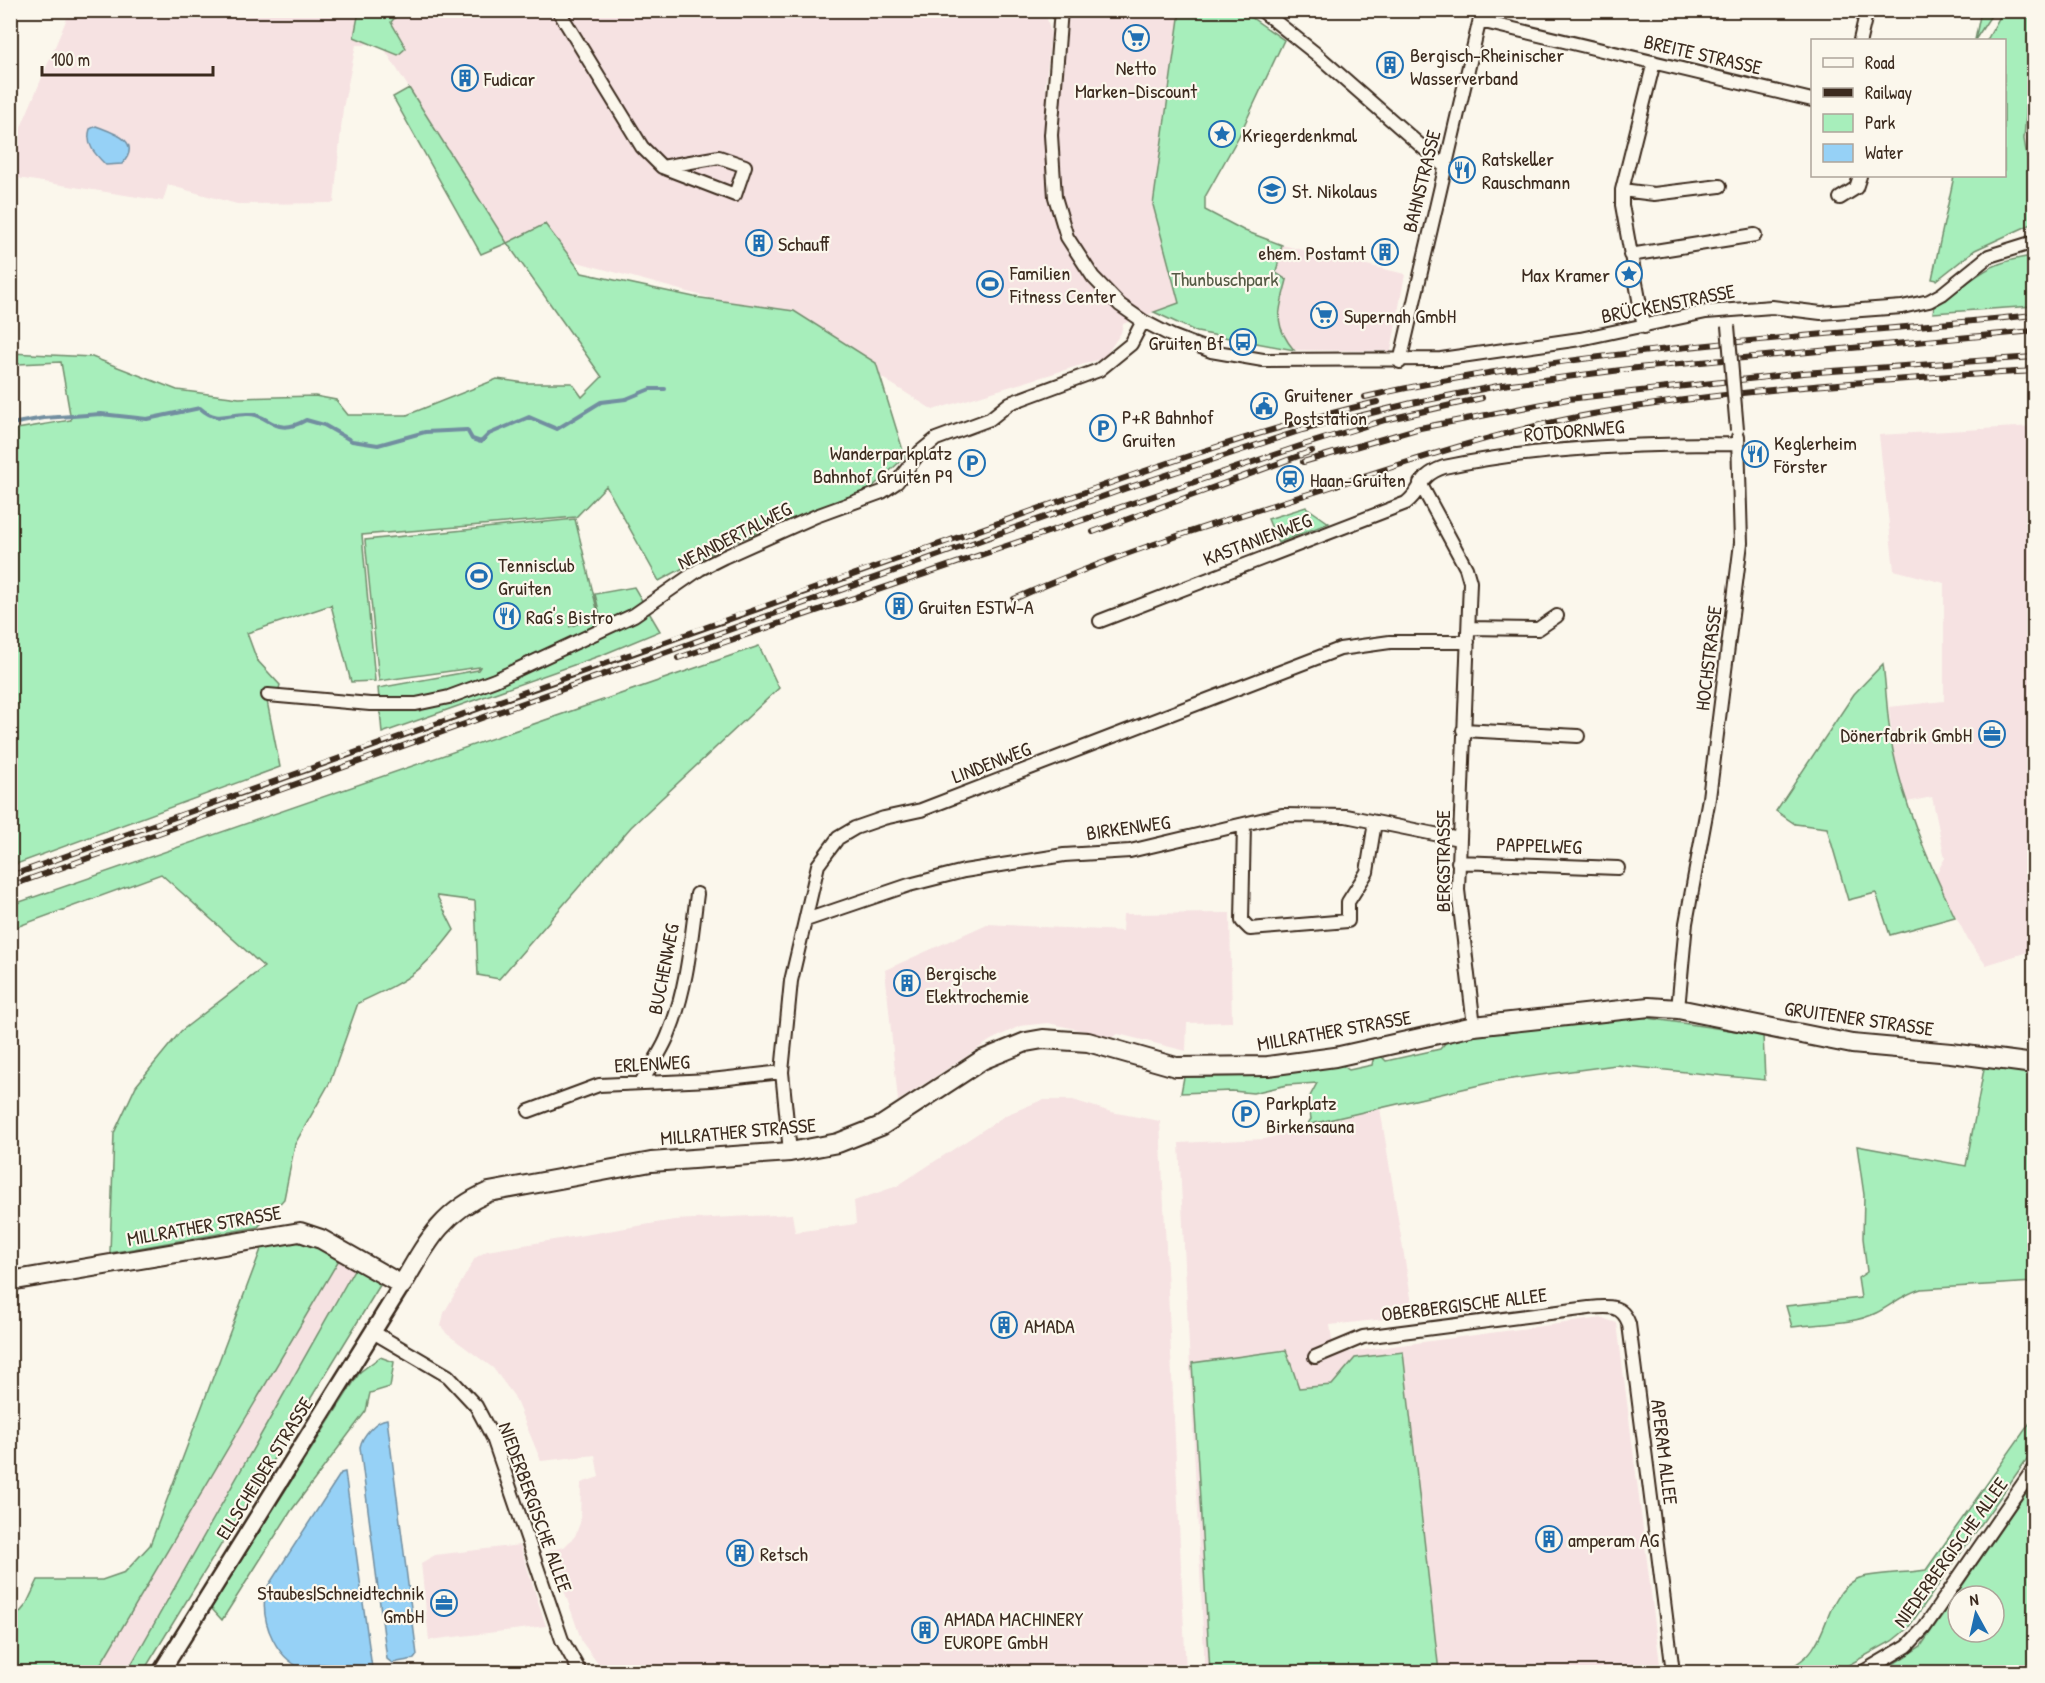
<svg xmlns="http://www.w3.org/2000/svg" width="2045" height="1683" font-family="'Patrick Hand',sans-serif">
<rect width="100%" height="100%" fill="#fbf7ec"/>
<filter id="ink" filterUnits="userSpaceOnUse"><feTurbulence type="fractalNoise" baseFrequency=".0167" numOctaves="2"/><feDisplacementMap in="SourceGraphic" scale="12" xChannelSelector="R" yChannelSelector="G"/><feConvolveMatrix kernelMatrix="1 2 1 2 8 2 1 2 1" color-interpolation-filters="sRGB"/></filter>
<g filter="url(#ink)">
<path fill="#f6e2e2" d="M70,11H1045L1051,34L1045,89L1062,91L1069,11H1180L1153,205L1179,303L1123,324L1121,333L1104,358L933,410L791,320L507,243L378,39L364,45H356L343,108L334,203L237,204L168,185L163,201L11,177V151Z
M1282,245L1405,274L1391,351L1294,350L1281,334L1279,313L1287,280L1276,274Z
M2034,426V950L1986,965L1968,940L1935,876L1945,858L1932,797L1907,802L1893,753L1889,707L1944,701V583L1894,570L1879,435Z
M1230,913L1232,1022L1187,1023L1186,1051L1118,1034L1112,1037L1048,1023L1020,1026L991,1040L898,1101L885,970L987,924L1122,931L1123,914Z
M1042,1100H1073L1111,1112L1160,1121L1186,1672H604L582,1642L550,1550L564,1547L575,1536L580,1523L581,1483L599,1477L595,1455L541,1461L514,1396L493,1368L447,1334L441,1326L444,1313L475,1258L487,1251L674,1220L792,1214L795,1232L856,1224L854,1201L897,1186L1006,1115Z
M1380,1108L1414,1316L1330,1325L1334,1354L1602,1318L1617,1323L1661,1672H1205L1179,1143L1265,1139Z
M340,1258L355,1268L127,1672H96Z
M520,1545L546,1626L429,1640L421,1563L435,1555Z"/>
<path fill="#a7eebb" stroke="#718c6c" stroke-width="1.5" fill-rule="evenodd" d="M359,11H401L391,22L406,48L398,55L354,37Z
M1180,11H1242L1284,40L1239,136L1205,197V210L1245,231L1282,245L1276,273L1287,280C1279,312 1272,323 1294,350L1197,332L1154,312L1179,303L1153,205Z
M1981,11H1994L1975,40Z
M2003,11H2034L2024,139L2027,157L2034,165V223L1975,250L1937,280L1932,279L1954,176H2004V40H1987Z
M409,88L507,243L545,224L582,273L694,297L794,311L876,363L905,457L870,489L728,544L659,581L606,486L576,517L362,535L375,681L351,682L331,605L247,633L257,660L280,685L279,689L265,691L280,767L11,866V430L71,420L61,362L18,364L11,361V353L92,357L177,390L239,398L315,396L336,400L348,415H407L497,379L525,383H572L582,397L602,377L507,243L481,254L393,97Z
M2034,256V306L1933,313L1934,307C1973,281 1985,261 2034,256Z
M1306,507L1329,523L1278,543L1268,519Z
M575,519L598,613L569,627L600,615L595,594L634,587L660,631L602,655L382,733L378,688L478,670L480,667L379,681L365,540Z
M759,646L779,688L631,827L499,979L478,975L475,901L437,896L454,930C420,975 407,980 358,1003L330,1082L295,1144L284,1199L258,1227L110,1253L114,1133L136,1086L181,1031L264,967L161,874L11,929V905Z
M1883,664C1887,694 1887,726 1894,755C1906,811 1930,866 1955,917L1890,935L1876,893L1848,900L1827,828L1795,824L1776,811L1854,694Z
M1641,1017L1763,1035L1765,1080L1616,1065L1497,1081L1307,1125L1311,1119L1308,1100L1317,1083L1287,1085L1253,1093L1232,1091L1181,1093L1184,1077L1265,1076L1342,1065L1349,1070L1372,1065L1374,1056L1380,1055L1386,1061L1440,1049L1448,1040L1518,1029Z
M1985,1063L2034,1071V1282L1921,1289C1903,1294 1892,1305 1876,1313C1852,1325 1819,1323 1792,1327L1786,1306L1861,1298L1858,1278L1867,1272L1863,1238L1864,1195L1857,1146L1966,1166Z
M297,1239L340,1258L96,1672H11V1623L26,1605L38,1580H102L125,1572L150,1545L263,1244Z
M355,1268L382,1282L143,1672H127Z
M1286,1350L1299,1388L1332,1385L1355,1358L1403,1352L1439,1672H1210L1192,1363Z
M380,1357L394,1362L390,1387L370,1393L366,1411L291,1511L222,1620L211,1608L360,1372Z
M2034,1417V1449L1908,1628L1892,1641L1836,1672H1783C1795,1665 1808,1658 1815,1645C1830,1622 1829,1594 1857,1579C1869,1573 1911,1573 1926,1570Z
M2034,1481V1672H1881L1921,1646ZM1958,1596H1994V1632H1958Z"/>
<path fill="#96d1f6" stroke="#728ea0" stroke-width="1.5" d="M96,126C114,133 143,141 122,164L106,165C96,155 85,145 90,129Z
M387,1419L417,1655L414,1659L392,1663L387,1659L360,1447C362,1436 376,1420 387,1419Z
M345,1472L372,1668L367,1672H345L337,1665L319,1664L312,1672C276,1663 259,1622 266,1589L341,1473Z"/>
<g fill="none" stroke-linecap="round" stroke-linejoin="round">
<path stroke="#728ea0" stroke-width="4" d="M11,424L44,418L101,414L147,419L200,408C218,424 228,413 249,414C270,414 274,438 306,420L324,425L352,441L378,445L425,432L467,430L472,439L481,442L489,434L529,417L557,429L601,402L626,399L650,389H665"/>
<defs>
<path id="minor" d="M558,10L642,147L662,167L735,195L745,166L719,157L662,167
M1061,10L1051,135L1055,197L1067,237L1093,277L1120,305L1143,321L1172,336L1211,351L1263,360L1441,359L1580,339L1706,312L1772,307L1821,313L1902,307L1929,301L1942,294L1989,256L2034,242
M1261,10L1315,53L1445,167
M1480,21L1812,100
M1860,40L1867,10
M1622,190L1654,194L1720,186
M1840,198L1856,188L1860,176
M1630,255L1755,235
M1644,327L1622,205V190L1654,62
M1400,362L1482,10
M1420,483L1466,568L1470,582L1458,890L1474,1026
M1100,621L1406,503C1425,488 1416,477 1444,467C1541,447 1639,444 1738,444
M1469,628L1538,629L1557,616
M268,695L370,704H416L449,697L495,680L634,615L700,569L724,557L816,516L882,492L897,482L920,452L936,439L990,419L1010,403L1099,370L1131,344L1143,321
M1463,730L1578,736
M1244,824L1242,921L1250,929L1348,921V902L1367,872L1375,822
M1458,862L1618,868
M806,920L909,885L964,871L1064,855L1130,851L1282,815L1346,816L1459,839
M1678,1009L1686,923L1709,798L1741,543L1738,437
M642,1081C651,1066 663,1050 669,1033C687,989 691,941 697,894
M529,1111L599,1085L711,1080L782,1072
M790,1152L782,1072L791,981L818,865L838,838L855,828L884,818L921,810L1340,649L1390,642H1468
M373,1332L448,1376L476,1406L493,1438L562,1640L580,1672
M1315,1357L1363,1337L1589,1308C1608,1306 1622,1304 1629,1324L1673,1672
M1863,1672L1907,1646L1924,1628L2034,1468"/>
<path id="tertiary" d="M161,1672L402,1285"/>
<path id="secondary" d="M10,1281L300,1232L321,1239L402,1285C427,1242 442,1212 489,1192L651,1162L790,1152L838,1143L881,1126L982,1060L1026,1042L1043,1039L1088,1042L1176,1067L1268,1066L1335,1057L1474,1026L1649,1007L1678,1009L1852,1044L1951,1053L2034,1064"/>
</defs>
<use href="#minor" stroke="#3b2a1e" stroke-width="16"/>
<use href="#tertiary" stroke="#3b2a1e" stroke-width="20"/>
<use href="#secondary" stroke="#3b2a1e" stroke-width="22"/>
<use href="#minor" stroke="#fbf7ec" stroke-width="12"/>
<use href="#tertiary" stroke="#fbf7ec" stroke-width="15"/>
<use href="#secondary" stroke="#fbf7ec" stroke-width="18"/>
<defs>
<path id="rail" d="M1365,397C1584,347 1811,338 2034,315
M1303,462L1420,428L1568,399L1803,373L2034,357
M1093,532L1312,451
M1014,599C1113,555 1215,523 1318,491C1408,462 1499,431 1593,414C1738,388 1887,380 2034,371
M678,658L1300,446L1385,420L1482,398
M10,876C323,764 635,650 948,541C1090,491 1230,436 1377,402
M10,886L1124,489L1302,430L1412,403L1503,385L1637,368L2034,331"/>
</defs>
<use href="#rail" stroke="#3b2a1e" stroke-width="6"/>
<use href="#rail" stroke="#fbf7ec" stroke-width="4" stroke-dasharray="11" stroke-linecap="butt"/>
<defs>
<path id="minor-bridge" d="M1728,326L1737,430"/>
</defs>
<use href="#minor-bridge" stroke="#3b2a1e" stroke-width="16" stroke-linecap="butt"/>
<use href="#minor-bridge" stroke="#fbf7ec" stroke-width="12"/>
</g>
</g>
<defs>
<symbol id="supermarket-ring" viewBox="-11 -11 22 22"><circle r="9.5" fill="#fbf7ec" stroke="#1f6fb2" stroke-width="1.5"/><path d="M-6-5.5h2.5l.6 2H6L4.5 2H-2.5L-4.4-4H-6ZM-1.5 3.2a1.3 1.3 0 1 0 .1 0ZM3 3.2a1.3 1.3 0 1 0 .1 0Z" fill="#1f6fb2"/></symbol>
<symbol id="building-ring" viewBox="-11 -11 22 22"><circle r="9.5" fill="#fbf7ec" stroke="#1f6fb2" stroke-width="1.5"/><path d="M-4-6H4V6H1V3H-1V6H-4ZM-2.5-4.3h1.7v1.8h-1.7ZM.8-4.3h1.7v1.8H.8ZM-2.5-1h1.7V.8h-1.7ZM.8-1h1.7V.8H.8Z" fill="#1f6fb2"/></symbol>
<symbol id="sight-ring" viewBox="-11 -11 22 22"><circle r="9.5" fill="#fbf7ec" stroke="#1f6fb2" stroke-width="1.5"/><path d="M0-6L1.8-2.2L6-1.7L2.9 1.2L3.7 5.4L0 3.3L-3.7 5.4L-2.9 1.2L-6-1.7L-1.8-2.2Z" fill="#1f6fb2"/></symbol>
<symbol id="restaurant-ring" viewBox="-11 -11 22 22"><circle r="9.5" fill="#fbf7ec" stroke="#1f6fb2" stroke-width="1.5"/><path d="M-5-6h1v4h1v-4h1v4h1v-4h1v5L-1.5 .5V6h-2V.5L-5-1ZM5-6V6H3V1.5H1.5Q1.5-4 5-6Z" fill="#1f6fb2"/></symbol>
<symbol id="school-ring" viewBox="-11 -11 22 22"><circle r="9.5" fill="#fbf7ec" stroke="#1f6fb2" stroke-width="1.5"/><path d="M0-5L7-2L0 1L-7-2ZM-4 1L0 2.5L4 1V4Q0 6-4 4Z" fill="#1f6fb2"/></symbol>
<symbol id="stadium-ring" viewBox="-11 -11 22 22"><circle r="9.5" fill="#fbf7ec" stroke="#1f6fb2" stroke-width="1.5"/><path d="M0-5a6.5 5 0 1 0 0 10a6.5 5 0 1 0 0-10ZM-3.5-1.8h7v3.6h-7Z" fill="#1f6fb2"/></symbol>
<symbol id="bus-ring" viewBox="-11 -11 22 22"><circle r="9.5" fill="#fbf7ec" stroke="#1f6fb2" stroke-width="1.5"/><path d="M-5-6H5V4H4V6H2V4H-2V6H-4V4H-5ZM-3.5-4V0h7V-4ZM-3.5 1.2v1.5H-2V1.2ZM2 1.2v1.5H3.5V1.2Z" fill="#1f6fb2"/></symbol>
<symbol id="civic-ring" viewBox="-11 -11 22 22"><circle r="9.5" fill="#fbf7ec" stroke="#1f6fb2" stroke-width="1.5"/><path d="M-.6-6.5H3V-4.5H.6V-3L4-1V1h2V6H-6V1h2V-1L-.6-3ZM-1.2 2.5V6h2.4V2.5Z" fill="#1f6fb2"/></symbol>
<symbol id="parking-ring" viewBox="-11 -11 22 22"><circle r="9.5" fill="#fbf7ec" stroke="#1f6fb2" stroke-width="1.5"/><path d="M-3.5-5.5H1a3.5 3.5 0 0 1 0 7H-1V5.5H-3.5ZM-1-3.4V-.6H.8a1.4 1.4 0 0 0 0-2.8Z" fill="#1f6fb2"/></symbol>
<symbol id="station-ring" viewBox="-11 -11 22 22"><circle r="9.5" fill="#fbf7ec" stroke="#1f6fb2" stroke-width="1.5"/><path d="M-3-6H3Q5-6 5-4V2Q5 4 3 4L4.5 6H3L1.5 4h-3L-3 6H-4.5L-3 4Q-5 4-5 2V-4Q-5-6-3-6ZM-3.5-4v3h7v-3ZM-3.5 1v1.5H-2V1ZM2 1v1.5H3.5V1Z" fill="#1f6fb2"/></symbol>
<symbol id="office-ring" viewBox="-11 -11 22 22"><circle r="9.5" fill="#fbf7ec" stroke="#1f6fb2" stroke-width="1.5"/><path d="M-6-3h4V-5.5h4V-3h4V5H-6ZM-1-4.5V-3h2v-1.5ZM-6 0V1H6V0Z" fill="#1f6fb2"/></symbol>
</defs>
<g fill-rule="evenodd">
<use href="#supermarket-ring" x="1121" y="23" width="30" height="30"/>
<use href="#building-ring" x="1375" y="50" width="30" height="30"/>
<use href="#building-ring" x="450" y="63" width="30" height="30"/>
<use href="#sight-ring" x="1207" y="119" width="30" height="30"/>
<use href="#restaurant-ring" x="1447" y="155" width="30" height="30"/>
<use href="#school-ring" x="1257" y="175" width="30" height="30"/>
<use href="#building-ring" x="744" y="228" width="30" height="30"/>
<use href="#building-ring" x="1370" y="237" width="30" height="30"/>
<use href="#sight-ring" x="1614" y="259" width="30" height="30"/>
<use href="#stadium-ring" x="975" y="269" width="30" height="30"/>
<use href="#supermarket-ring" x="1309" y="300" width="30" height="30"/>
<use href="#bus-ring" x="1228" y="327" width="30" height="30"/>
<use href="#civic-ring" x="1249" y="391" width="30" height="30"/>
<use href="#parking-ring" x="1088" y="413" width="30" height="30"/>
<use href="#restaurant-ring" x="1740" y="439" width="30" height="30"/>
<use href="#parking-ring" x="957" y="448" width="30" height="30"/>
<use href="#station-ring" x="1275" y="464" width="30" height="30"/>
<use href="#stadium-ring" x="464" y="561" width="30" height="30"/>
<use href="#building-ring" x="884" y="591" width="30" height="30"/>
<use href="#restaurant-ring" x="492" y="601" width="30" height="30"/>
<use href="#office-ring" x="1977" y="719" width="30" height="30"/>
<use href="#building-ring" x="892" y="968" width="30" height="30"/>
<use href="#parking-ring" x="1231" y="1099" width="30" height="30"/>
<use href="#building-ring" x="989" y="1310" width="30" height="30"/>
<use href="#building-ring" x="1534" y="1524" width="30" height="30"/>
<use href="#building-ring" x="725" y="1538" width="30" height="30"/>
<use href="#office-ring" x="429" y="1588" width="30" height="30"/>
<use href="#building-ring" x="910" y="1615" width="30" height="30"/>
</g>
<g text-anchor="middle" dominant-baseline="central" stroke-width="4.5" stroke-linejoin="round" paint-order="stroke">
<g font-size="20" fill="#3b2a1e" stroke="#fbf7ec" text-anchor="start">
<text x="1410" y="54">Bergisch-Rheinischer<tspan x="1410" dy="23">Wasserverband</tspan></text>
<text x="1136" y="67" text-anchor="middle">Netto<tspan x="1136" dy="23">Marken-Discount</tspan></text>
<text x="484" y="78">Fudicar</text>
<text x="1242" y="134">Kriegerdenkmal</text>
<text x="1482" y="158">Ratskeller<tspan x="1482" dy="23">Rauschmann</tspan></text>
<text x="1292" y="190">St. Nikolaus</text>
<text x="778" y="243">Schauff</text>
<text x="1366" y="252" text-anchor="end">ehem. Postamt</text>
<text x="1010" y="272">Familien<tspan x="1010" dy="23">Fitness Center</tspan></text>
<text x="1610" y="274" text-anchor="end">Max Kramer</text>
<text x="1344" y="315">Supernah GmbH</text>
<text x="1224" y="342" text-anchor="end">Gruiten Bf</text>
<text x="1284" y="394">Gruitener<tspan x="1284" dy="23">Poststation</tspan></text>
<text x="1122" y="416">P+R Bahnhof<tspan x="1122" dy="23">Gruiten</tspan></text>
<text x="1774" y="442">Keglerheim<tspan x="1774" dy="23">Förster</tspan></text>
<text x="952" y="452" text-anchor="end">Wanderparkplatz<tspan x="952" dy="23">Bahnhof Gruiten P9</tspan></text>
<text x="1310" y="479">Haan-Gruiten</text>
<text x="498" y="564">Tennisclub<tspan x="498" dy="23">Gruiten</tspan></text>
<text x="918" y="606">Gruiten ESTW-A</text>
<text x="526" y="616">RaG's Bistro</text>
<text x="1972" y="734" text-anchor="end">Dönerfabrik GmbH</text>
<text x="926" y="972">Bergische<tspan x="926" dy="23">Elektrochemie</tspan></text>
<text x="1266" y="1102">Parkplatz<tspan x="1266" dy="23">Birkensauna</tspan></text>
<text x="1024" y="1325">AMADA</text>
<text x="1568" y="1539">amperam AG</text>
<text x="760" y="1553">Retsch</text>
<text x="424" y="1592" text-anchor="end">Staubes|Schneidtechnik<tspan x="424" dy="23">GmbH</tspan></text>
<text x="944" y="1618">AMADA MACHINERY<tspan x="944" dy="23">EUROPE GmbH</tspan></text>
</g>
<g font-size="20" fill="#3b2a1e" stroke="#fbf7ec">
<text transform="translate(1703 54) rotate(13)">BREITE STRASSE</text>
<text transform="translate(1421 181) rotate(-76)">BAHNSTRASSE</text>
<text transform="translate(1668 303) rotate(-11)">BRÜCKENSTRASSE</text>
<text transform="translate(1574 430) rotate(-5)">ROTDORNWEG</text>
<text transform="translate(734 535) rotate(-27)">NEANDERTALWEG</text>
<text transform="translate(1257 539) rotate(-21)">KASTANIENWEG</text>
<text transform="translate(1708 658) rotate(-83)">HOCHSTRASSE</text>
<text transform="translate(991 762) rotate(-21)">LINDENWEG</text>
<text transform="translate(1128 827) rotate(-8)">BIRKENWEG</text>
<text transform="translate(1539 845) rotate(2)">PAPPELWEG</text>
<text transform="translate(1442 861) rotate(-90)">BERGSTRASSE</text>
<text transform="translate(663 969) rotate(-79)">BUCHENWEG</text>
<text transform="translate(1859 1018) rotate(8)">GRUITENER STRASSE</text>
<text transform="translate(1334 1030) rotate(-10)">MILLRATHER STRASSE</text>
<text transform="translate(652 1063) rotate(-3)">ERLENWEG</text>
<text transform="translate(738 1131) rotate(-5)">MILLRATHER STRASSE</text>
<text transform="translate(204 1225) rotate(-10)">MILLRATHER STRASSE</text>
<text transform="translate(1464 1304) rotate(-7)">OBERBERGISCHE ALLEE</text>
<text transform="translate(1665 1452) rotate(83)">APERAM ALLEE</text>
<text transform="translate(264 1468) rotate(-58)">ELLSCHEIDER STRASSE</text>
<text transform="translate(536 1507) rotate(70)">NIEDERBERGISCHE ALLEE</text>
<text transform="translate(1950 1552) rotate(-54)">NIEDERBERGISCHE ALLEE</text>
</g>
<g font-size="20" fill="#565b45" stroke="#fbf7ec">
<text x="1225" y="278">Thunbuschpark</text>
</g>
</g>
<rect width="2045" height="1683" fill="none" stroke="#fbf7ec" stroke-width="36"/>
<rect x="18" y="18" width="2009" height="1647" fill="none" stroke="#3b2a1e" stroke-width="2" filter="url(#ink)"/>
<rect x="1811" y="39" width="195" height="138" fill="#fbf7ec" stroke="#aea59a" stroke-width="1.5"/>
<rect x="1823" y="58" width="30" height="9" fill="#fbf7ec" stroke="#aea59a" stroke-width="1.5"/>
<text x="1865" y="69" font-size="18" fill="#3b2a1e">Road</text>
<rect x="1823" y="88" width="30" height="9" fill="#3b2a1e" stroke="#aea59a" stroke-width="1.5"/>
<text x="1865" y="99" font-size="18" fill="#3b2a1e">Railway</text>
<rect x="1823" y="114" width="30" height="18" fill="#a7eebb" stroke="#aea59a" stroke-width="1.5"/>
<text x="1865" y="129" font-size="18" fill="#3b2a1e">Park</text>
<rect x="1823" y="144" width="30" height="18" fill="#96d1f6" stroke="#aea59a" stroke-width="1.5"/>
<text x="1865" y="159" font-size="18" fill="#3b2a1e">Water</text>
<g transform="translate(1976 1614) rotate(352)"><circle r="28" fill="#fbf7ec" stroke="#aea59a" stroke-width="1.5"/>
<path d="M0-4.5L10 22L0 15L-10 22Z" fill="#1f6fb2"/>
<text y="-9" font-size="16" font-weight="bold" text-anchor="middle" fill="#3b2a1e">N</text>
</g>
<path d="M42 66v9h171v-9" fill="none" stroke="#3b2a1e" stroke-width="3"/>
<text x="51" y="66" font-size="18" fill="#3b2a1e" stroke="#fbf7ec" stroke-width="4.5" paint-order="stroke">100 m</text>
</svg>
